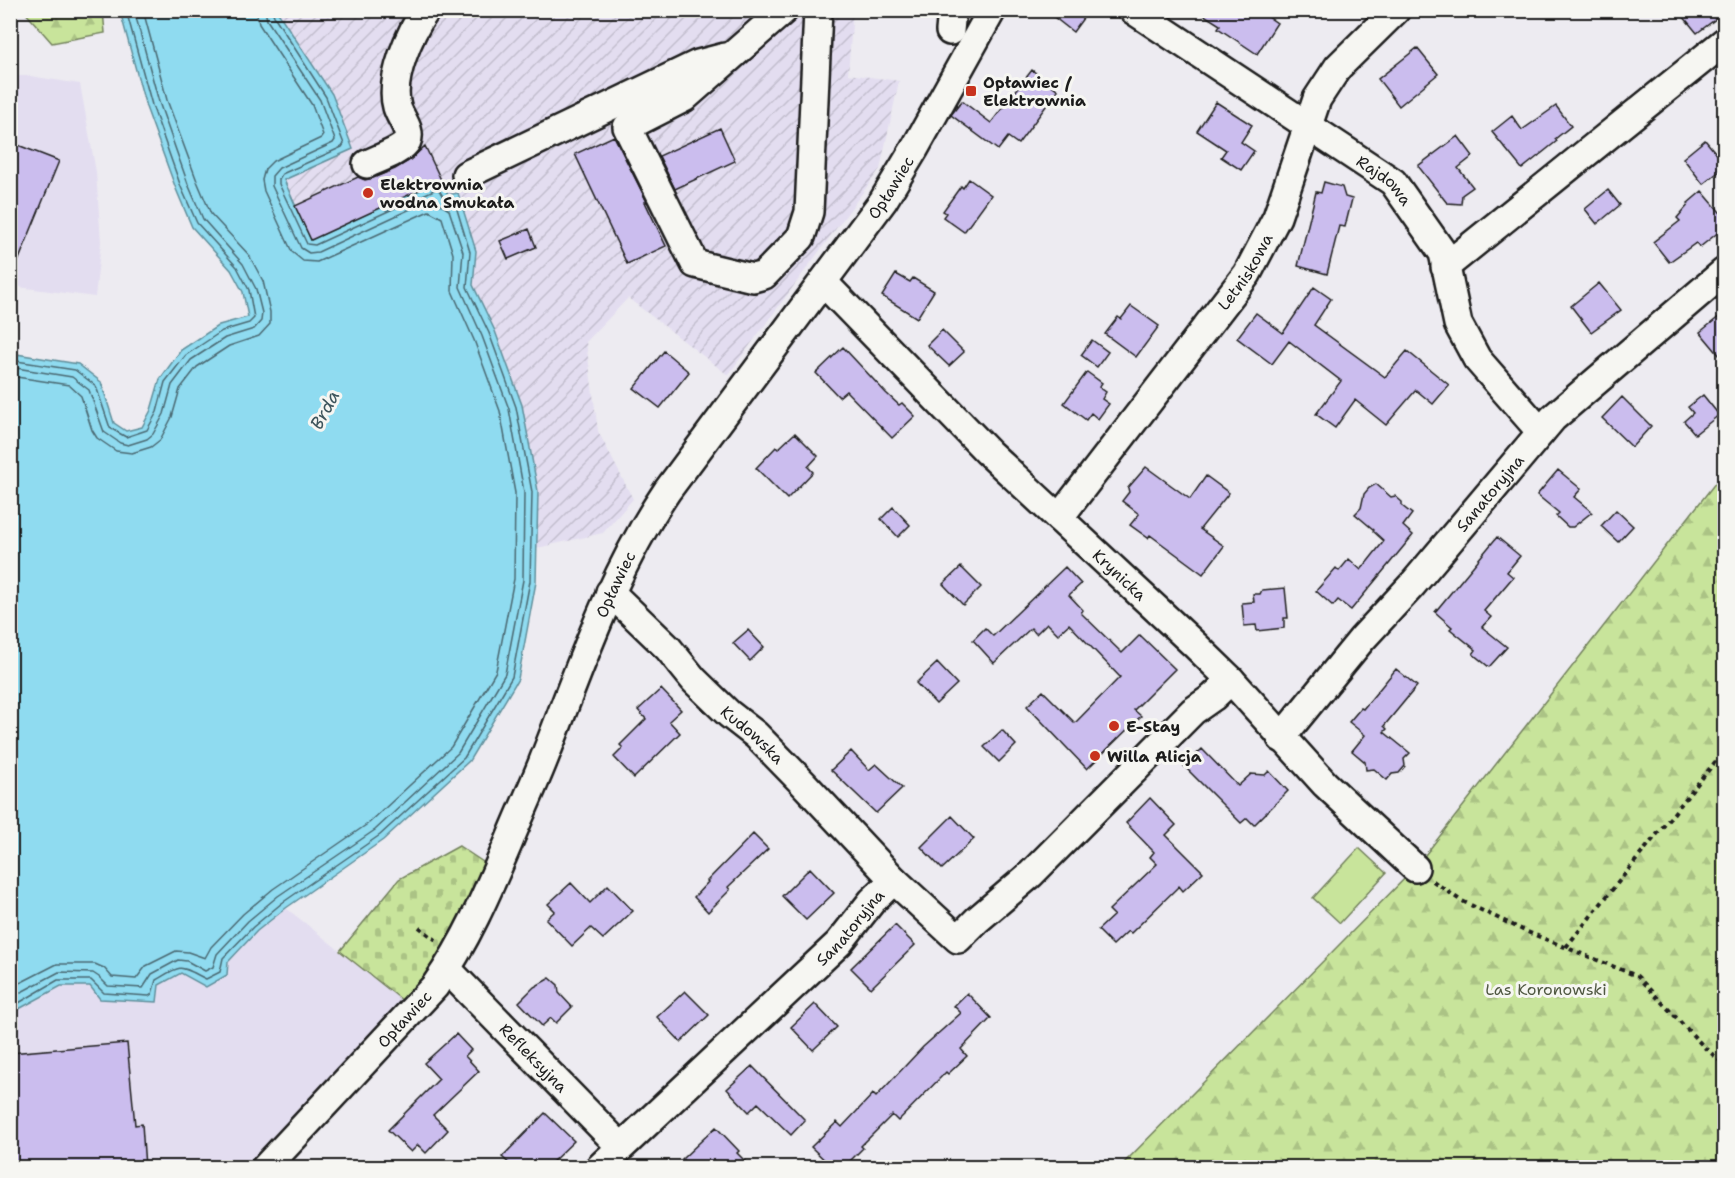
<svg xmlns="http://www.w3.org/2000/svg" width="1735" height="1178" font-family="'Shantell Sans',sans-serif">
<defs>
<pattern id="industrial-furrows" width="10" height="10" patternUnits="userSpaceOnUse" patternTransform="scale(1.5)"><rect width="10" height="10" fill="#e3ddf0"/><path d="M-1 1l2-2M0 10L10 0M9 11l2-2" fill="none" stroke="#c2bdcd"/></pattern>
<pattern id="forest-firs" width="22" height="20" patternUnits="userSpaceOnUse" patternTransform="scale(1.5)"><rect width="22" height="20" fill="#c8e49b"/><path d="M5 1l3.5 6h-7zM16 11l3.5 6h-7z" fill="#abc385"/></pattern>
<pattern id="cemetery-stones" width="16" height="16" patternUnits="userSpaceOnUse" patternTransform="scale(1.5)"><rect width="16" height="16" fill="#c8e49b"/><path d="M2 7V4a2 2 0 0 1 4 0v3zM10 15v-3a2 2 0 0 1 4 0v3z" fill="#abc385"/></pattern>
</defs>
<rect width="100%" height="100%" fill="#edebf1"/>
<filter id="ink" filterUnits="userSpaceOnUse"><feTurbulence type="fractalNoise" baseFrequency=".0167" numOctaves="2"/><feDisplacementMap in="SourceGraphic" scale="12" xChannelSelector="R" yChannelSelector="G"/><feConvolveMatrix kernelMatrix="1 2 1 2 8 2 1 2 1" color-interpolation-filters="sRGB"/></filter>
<g filter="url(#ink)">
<path fill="#e3ddf0" d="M11,76H30L80,84L96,172L101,242L95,297L11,286Z
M286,908L402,1000L243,1168L11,1167L10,1012L19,1009L61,986H90L100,999L157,1002L159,985L182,973L227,975L228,962L257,931Z"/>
<path fill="url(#industrial-furrows)" d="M277,11H853L848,74L899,81L880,169L728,375L628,298L586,342L598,431L633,499L603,533L537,548L538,491L522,405L495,331L473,285L476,251L457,193L448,196L441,181L311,240L284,180L352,149L332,94Z"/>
<path fill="url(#forest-firs)" stroke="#72805c" stroke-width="1.5" d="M24,11H103L105,33L52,43Z
M1724,476V1167L1119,1168L1415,868L1716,482Z"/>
<path fill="url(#cemetery-stones)" stroke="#72805c" stroke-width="1.5" d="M459,846L486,864L448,944L429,971L402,1000L340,951L399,879Z"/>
<path fill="#c8e49b" stroke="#72805c" stroke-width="1.5" d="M1359,848L1386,873L1340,923L1313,898Z"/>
<path fill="#8fdbf0" stroke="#618f9b" stroke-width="1.5" d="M120,11H277L332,94L353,149L284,180L311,240L441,180L448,195L458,193L476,251L473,285L495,331L522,405L538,491L536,582L518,679L469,761L383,840L286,908L257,931L228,962L227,975L206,987L181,973L159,985L157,1002L100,999L90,986H61L19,1009L11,1012L10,353L78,364L101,382L114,423L126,431L142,427L151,410L160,379L181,350L219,325L248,317L243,292L231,270L192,227L176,189L146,107Z"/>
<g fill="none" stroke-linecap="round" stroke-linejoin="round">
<path stroke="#4a6871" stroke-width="1.5" d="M10,360L75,370L96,386L110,428L126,437L147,430L157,412L165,382L186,355L222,331L249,323L254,318L249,290L237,267L197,223L181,187L152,105L126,10
M10,367L72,377L89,390L104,432L120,443L128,445L147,439L153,434L164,414L172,385L191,360L225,338L254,329L261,321L262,313L256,289L243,264L203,219L188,184L159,102L134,10
M10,376L69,385L81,396L92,430L97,438L116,451L132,453L151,447L160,440L172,417L180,389L197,367L229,346L259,336L270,324V312L263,281L249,255L211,214L197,181L167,100L143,10
M10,988L57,964H95L104,968L112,977L136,979L146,966L176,951L188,952L205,958L211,947L243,914L273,889L369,823L451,747L496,671L514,579L515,493L500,411L474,340L452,291L453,254L442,218L429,211L317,262L303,261L292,252L264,191L262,180L265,169L273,161L321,138L323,135L312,105L259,24L256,10
M10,998L59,972L93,973L99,977L108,986L143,988L152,974L178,960L187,961L205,971L213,967L217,954L248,921L278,896L375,830L458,753L505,674L523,580L524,492L509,409L482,336L460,287L463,252L449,210L432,199L318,252L309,253L301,248L272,186V176L279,168L333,143L335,140L320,100L267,20L265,10
M10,1005L17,1004L58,980H91L104,993L149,996L152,994L156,980C183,964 178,965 206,979L220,972L223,958L253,927L282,903L380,835L464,758L512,677L530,581L532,492L516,407L489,333L467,287L470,252L455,203L445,200L439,190L436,189L315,245L307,244L279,184V179L282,174L342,147L344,144L326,97L274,16L272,10"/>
</g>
<path fill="#cbbdee" stroke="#1c1c1c" stroke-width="1.5" d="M1045,10H1089L1073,32Z
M1196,10H1258L1277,23L1257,54L1218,28L1220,25Z
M1678,10H1725V12L1697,33Z
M1417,48L1438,74L1399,106L1378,79Z
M1032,70L1058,90L1018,144L1008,137L998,150L951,115L962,101L991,123Z
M1216,102L1252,125L1241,142L1254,151L1241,170L1221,157L1226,150L1197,131Z
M1556,106L1571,126L1555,139L1557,141L1522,169L1492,132L1512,116L1522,130Z
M720,128L735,161L675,189L659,156Z
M614,136L647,202H645L666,246L627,264L575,154Z
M1458,136L1473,156L1458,168L1473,187L1462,195L1461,204L1447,203L1418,166Z
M1705,140L1725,164V167L1703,184L1683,158Z
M10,142L59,161L11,279H10Z
M425,146L441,180L311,240L295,206L358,177L365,180L373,178L395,169L410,160Z
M969,179L991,195L964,232L943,217L946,213L943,211L961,186L963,188Z
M1324,182L1342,187L1345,197L1352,199L1345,227L1339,226L1327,274L1298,266L1316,192L1321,193Z
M1608,190L1620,205L1597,224L1585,209Z
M1702,191L1725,218V227L1700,247L1696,243L1669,262L1653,242L1680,221L1677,218L1689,204L1688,203Z
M529,229L536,247L508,259L500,241Z
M896,274L910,282L913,278L934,291L917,318L882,296Z
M1599,283L1621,310L1591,332L1571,306Z
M1314,287L1331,299L1314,325L1385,377L1407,351L1449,385L1433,404L1416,390L1386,425L1355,400L1335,428L1316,414L1341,381L1289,341L1272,364L1237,338L1256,313L1283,333Z
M1131,306L1159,326L1136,357L1105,334L1118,317L1121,319Z
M1725,312V362L1700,332Z
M942,330L964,352L949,366L927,345Z
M1092,340L1108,352L1097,367L1081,355Z
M843,347L886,393L899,405L902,403L915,416L892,438L846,391L839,397L816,373Z
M664,351L689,372L660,408L634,388Z
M1087,372L1102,383L1099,387L1106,392L1102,399L1109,404L1098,419L1091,413L1086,420L1064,403Z
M1703,395L1719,415L1695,434L1684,421L1693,413L1688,407Z
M1622,397L1651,426L1632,447L1602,418Z
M795,433L818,456L808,467L813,472L787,499L756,468L776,447L778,449Z
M1146,467L1190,499L1206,476L1229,493L1200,529L1224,546L1203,574L1150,535L1148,538L1130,525L1139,514L1122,501L1129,492L1128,488Z
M1558,470L1581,489L1574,497L1592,512L1573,527H1568L1556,516L1559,513L1537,495Z
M1376,484L1391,497L1395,496L1402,502V506L1412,514L1403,526L1413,535L1351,610L1338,600L1333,606L1316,591L1336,568L1339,571L1349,559L1361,570L1384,541L1373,531L1374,530L1355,514L1361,508L1364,494L1369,488Z
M893,507L910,525L898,537L881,519Z
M1616,510L1633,526L1618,542L1601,526Z
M1497,537L1520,556L1507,572L1513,577L1484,611L1491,617L1482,627L1507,647L1489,667L1473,654L1476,650L1450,629L1452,627L1435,612Z
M961,567L981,587L963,605L943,584Z
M1065,567L1081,584L1069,595L1083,610L1081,613L1122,653L1140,635L1175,669L1134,710L1141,716L1087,769L1027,706L1043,691L1075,723L1120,677L1069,624L1058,634L1047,623L1036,634L1031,628L994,663L973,640L985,628L993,636Z
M1285,588L1288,618H1284V628L1257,631L1256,625L1244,626L1242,603L1254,602L1253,594H1260L1262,590Z
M748,630L764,647L750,661L733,643Z
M937,663L957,684L936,704L916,683Z
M1396,669L1417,686L1384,726L1387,729L1384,732L1410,753L1404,759L1405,766L1399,773L1392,774L1387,780L1374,769L1366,770L1365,762L1352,751L1365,735L1349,722L1361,708L1363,709Z
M661,689L681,710L669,721L680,733L634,778L614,757L623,748L620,745L646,719L638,710Z
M1002,730L1016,745L999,762L984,747Z
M1202,749L1238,786L1251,774L1265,775L1269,771L1288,791L1254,825L1247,818L1241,823L1184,766Z
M851,751L869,770L876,764L902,788L876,813L831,770Z
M1150,798L1176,825L1166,835L1203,872L1183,891L1179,886L1131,933L1128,931L1113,945L1098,930L1114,915L1109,910L1157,864L1150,857L1154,852L1126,823Z
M952,816L974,839L942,869L921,847Z
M753,834L768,849L728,887L730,890L708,912L694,897L708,882L707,881Z
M810,868L834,893L806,920L782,896Z
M571,883L590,903L608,885L633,911L603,939L591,928L572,946L546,919L555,911L548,904Z
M895,925L915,945L871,988L851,968Z
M550,978L558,985L559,993L572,1007L556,1023L551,1018L542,1026L519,1002L534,987Z
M685,991L709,1015L681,1042L657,1017Z
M967,993L991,1018L961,1049L967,1056L948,1074L946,1072L898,1121L892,1115L861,1146L863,1148L844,1167H832L811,1147L837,1122L842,1127L873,1094L876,1097L923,1047L961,1013L954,1006Z
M815,1004L837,1027L813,1050L791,1027Z
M456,1034L471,1050L465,1056L479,1071L433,1115L448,1130L426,1153L418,1145L411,1152L388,1130L439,1079L424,1063Z
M127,1043L135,1125L142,1124L145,1167H10V1053Z
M752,1066L805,1120L791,1135L758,1103L749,1112L727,1089Z
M545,1113L574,1141L547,1167H513L502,1157Z
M716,1127L739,1151L737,1153L751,1167H691L682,1159Z"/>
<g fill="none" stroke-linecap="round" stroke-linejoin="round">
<defs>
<g id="minor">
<path d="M784,10L684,98L627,127L695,264L753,278L764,275L801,237L809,212L818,10"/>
<path id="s1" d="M1133,10L1393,182L1443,253L1458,324L1477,359L1541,432"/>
<path d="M950,31L952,10"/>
<path d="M367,164C377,159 402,151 407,141C412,130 400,118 397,107C389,79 410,32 426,10"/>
<path d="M466,175L698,64L725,57"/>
<path d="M1445,267L1724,42"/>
<path id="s2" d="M823,282L988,452L1195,645L1231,680L1325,784L1415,868"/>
<path id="s3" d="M1059,518L1247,274L1277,217L1317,99L1338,67L1396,10"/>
<path id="s4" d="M610,592L668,648L694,680L729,714L756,735L802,782L894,880"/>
<path id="s5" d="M1281,738L1362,639L1413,584L1553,418L1724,272"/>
<path id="s6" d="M447,969L620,1146"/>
<path id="s7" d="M265,1168L435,986C466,942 487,893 508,844C519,817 531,791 542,764C579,671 610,575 667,491L883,201L915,148L992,10"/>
<path id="s8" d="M599,1168L839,943L872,901L894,880L958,939L977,920L1031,874L1193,711L1213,697L1231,680"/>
</g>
</defs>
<use href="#minor" stroke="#1c1c1c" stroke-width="32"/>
<path stroke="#1c1c1c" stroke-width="4" stroke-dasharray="4.5 4.5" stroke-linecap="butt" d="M1433,881L1460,900L1525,931L1637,976L1705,1048L1724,1064
M419,927L436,940
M1566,947L1724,751"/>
<use href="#minor" stroke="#f6f6f2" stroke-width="27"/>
</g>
</g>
<g fill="#c8321e" stroke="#f6f6f2" stroke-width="2">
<rect x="965" y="85" width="12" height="12" rx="3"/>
<circle cx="368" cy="193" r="6"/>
<circle cx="1114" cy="726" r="6"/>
<circle cx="1095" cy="756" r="6"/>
</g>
<g text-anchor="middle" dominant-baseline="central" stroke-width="6" stroke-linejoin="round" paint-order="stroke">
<g font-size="16" font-weight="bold" fill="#1c1c1c" stroke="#f6f6f2" text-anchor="start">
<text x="983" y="82">Opławiec /<tspan x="983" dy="18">Elektrownia</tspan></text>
<text x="380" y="184">Elektrownia<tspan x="380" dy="18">wodna Smukała</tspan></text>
<text x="1126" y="726">E-Stay</text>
<text x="1107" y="756">Willa Alicja</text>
</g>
<g font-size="16" fill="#1c1c1c" stroke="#f6f6f2">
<text stroke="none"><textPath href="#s1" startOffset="304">Rajdowa</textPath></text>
<text stroke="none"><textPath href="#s7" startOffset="1174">Opławiec</textPath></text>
<text stroke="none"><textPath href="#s3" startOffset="309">Letniskowa</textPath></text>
<text stroke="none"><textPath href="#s5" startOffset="322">Sanatoryjna</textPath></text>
<text stroke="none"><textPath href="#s2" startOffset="417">Krynicka</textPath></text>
<text stroke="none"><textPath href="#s7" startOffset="690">Opławiec</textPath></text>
<text stroke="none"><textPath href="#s4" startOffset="202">Kudowska</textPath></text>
<text stroke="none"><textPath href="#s8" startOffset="348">Sanatoryjna</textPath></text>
<text stroke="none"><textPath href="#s7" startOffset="204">Opławiec</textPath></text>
<text stroke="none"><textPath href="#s6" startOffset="124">Refleksyjna</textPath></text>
</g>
<g font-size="16" fill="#505842" stroke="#f6f6f2">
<text x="1546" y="989">Las Koronowski</text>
</g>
<g font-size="18" font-style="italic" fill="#3e555c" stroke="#f6f6f2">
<text transform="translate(325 410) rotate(-62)">Brda</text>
</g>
</g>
<rect width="1735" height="1178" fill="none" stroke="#f6f6f2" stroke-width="36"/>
<rect x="18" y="18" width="1699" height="1142" fill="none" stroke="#1c1c1c" stroke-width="2" filter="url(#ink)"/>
</svg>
